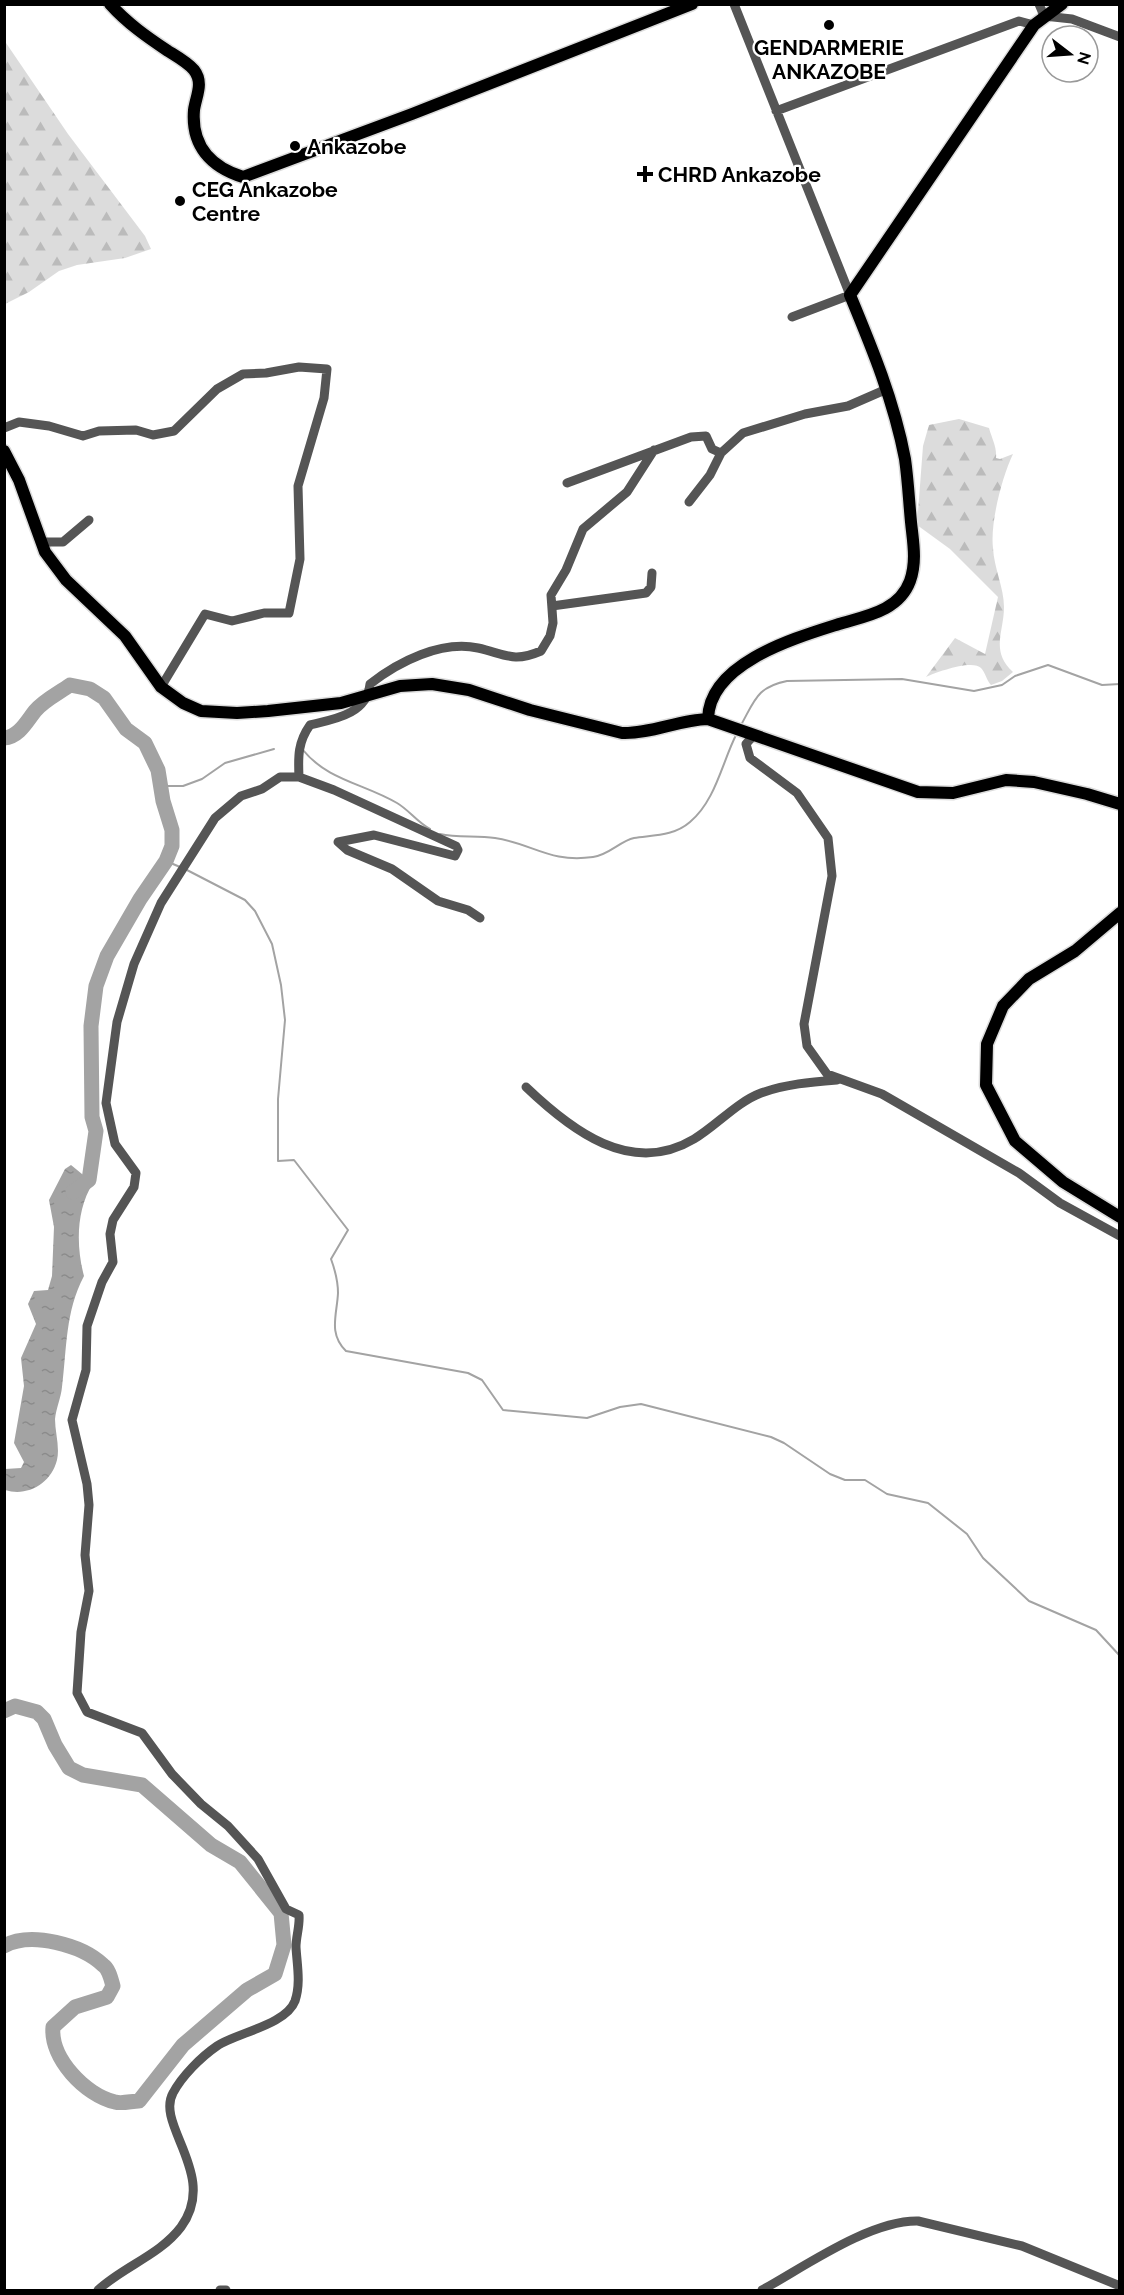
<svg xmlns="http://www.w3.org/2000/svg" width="1124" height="2295" font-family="Raleway,sans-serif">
<defs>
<pattern id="forest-firs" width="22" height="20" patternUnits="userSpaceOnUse" patternTransform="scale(1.5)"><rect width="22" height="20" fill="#dcdcdc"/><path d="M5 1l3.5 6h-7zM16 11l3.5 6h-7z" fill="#bbb"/></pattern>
<pattern id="water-ripples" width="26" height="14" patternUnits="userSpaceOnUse" patternTransform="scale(1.5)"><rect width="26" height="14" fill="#a3a3a3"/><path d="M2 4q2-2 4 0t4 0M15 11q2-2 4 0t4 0" fill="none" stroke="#8b8b8b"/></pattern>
</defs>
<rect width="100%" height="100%" fill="#fff"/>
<path fill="url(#forest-firs)" d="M4,40L68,134L145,236L151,249L125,258L77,265L59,271L29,292L5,304Z
M959,419L989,428C992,439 997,447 996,458L1000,459L1013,454C1002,477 990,523 993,548C994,568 1004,588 1004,607C1004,632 990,651 1013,672L1002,681L991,685C987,681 985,672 981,668C973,659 936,672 926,677L955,638L985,654L998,597L950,549L917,525L923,446L929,425Z"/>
<path fill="url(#water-ripples)" d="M71,1165L93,1183C76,1210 76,1246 84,1276C65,1312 67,1348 62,1387C61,1398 56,1408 55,1419C55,1432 60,1447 57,1460C51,1484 27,1497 5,1490V1469L21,1468L24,1462L14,1443L24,1386L21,1358L36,1324L28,1304L34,1291L48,1290L52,1276L54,1227L49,1200L65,1169Z"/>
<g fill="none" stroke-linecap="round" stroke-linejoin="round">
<path stroke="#a3a3a3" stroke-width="2" d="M741,725C755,700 757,687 787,681L902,679L974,691L1002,685L1015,676L1048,665L1102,685L1120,684
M303,750C327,780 365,784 397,803C409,810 417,822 430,829
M161,786H183L202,779L225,763L274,749
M440,834C458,838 477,835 495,838C534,844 549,863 593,857C609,855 620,841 634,838C654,835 674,836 690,822C716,800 722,762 737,733
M166,861L180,867
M185,869L245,900L255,911L272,944L281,985L285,1020L278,1099V1161L294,1160L348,1230L331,1259C335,1270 338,1281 338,1293C337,1315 328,1333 346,1351L468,1373L482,1380L503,1410L587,1418L620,1407L641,1404L771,1437L784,1443L830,1474L845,1480H865L887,1494L928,1503L967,1534L983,1558L1029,1601L1096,1630L1120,1656"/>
<path stroke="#a3a3a3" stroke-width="15" d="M4,738C19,737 27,721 35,711C44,700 59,693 70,685L90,689L104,698L126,729L145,743L158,770L163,801L172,830V846L166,861L140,899L107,956L96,986L91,1026L92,1117L96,1131L89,1180L73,1192
M4,1711L15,1706L37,1712L44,1719L55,1745L69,1768L83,1775L142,1785L211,1845L240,1862L281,1913L284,1945L275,1974L247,1990L183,2045L139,2101C132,2101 122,2104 115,2102C85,2095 50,2058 53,2027L75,2007L107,1997L113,1986C111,1979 109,1969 103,1965C82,1945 31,1931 4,1946"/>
<defs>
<path id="major" d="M110,4C127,23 147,37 168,51C176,56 187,62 194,70C204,83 196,96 194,110C191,146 211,167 243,177L412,114L692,4
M4,451L19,480L45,552L66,580L125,636L161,687L183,703L201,711L237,713L268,711L341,703L400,686L432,684L469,690L530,710L622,733C651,734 678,720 708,719L918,792L953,793L1006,780L1034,782L1087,794L1120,804
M708,719C709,663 795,638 839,624C866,616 899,611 910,581C917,561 913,542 911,522C909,501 908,480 905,459C894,401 872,348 850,295L1034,25L1062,4
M1120,913L1075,951L1029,979L1003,1006L987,1044L986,1085L1015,1141L1063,1182L1120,1217"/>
</defs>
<use href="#major" stroke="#dbdbdb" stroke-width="15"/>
<path stroke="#555" stroke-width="9" d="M734,4L850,295L792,317
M1039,4L1044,16L1072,19L1120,37
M776,111L1019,21L1034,25
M4,428L19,422L49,426L83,436L99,431L136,430L153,435L174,431L217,389L243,374L266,373L299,367L327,369L324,398L298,486L300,559L289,613H264L232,621L205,614L161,687
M567,483L691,437L706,436L712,449L721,453L743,433L805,414L848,406L887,389
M689,502L710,475L721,453
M42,542H63L89,520
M552,606L646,593L651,587L652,573
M753,736L746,744L750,758L797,793L828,838L832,876L804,1024L807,1046L827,1074L882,1094L1019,1173L1060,1203L1120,1236
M480,918L468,910L438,901L392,869L347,850L338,842L374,835L455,856L458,850L456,846L334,790L299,777C298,756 298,742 310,725C335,719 367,714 370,684C398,662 441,640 478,648C505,654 513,663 541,651L550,636L553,623L551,595L566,570L583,529L627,492L654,450
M526,1087C571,1130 631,1177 694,1139C716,1126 737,1102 761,1093C786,1084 811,1082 837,1080
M98,2290C124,2266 160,2255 181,2227C219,2175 155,2125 173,2093C182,2076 201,2057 217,2046C236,2033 286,2025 295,2001C301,1983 297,1965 296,1947C296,1936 300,1926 299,1915L286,1909L258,1859L228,1826L201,1804L172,1774L142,1733L87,1712L77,1693L81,1632L89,1591L85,1555L89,1505L87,1484L72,1420L86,1370L87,1326L102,1282L113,1262L110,1234L113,1220L134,1187L136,1173L115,1144L106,1103L117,1022L134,964L161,903L215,818L241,796L262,789L280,777H299
M220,2290H226
M762,2290C804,2267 870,2220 918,2221L1022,2246L1120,2286"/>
<use href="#major" stroke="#000" stroke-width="12"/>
</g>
<g fill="#000" stroke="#fff" stroke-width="2">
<circle cx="829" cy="25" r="6"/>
<circle cx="295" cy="146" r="6"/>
<path d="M642 165h6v6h6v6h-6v6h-6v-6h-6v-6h6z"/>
<circle cx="180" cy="201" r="6"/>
</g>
<g text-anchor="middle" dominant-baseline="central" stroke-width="4.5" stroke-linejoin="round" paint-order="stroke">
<g font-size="21" font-weight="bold" fill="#000" stroke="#fff" text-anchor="start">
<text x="829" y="47" text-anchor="middle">GENDARMERIE<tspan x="829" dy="24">ANKAZOBE</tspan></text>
<text x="307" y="146">Ankazobe</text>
<text x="658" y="174">CHRD Ankazobe</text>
<text x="192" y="189">CEG Ankazobe<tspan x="192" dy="24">Centre</tspan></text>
</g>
</g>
<rect width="1124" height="2295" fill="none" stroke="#000000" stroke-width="12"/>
<g transform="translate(1070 54) rotate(107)"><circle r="28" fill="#ffffff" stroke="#999999" stroke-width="1.5"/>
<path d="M0-4.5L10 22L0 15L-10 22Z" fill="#000000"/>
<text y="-9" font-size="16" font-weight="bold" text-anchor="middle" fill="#000000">N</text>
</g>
</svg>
